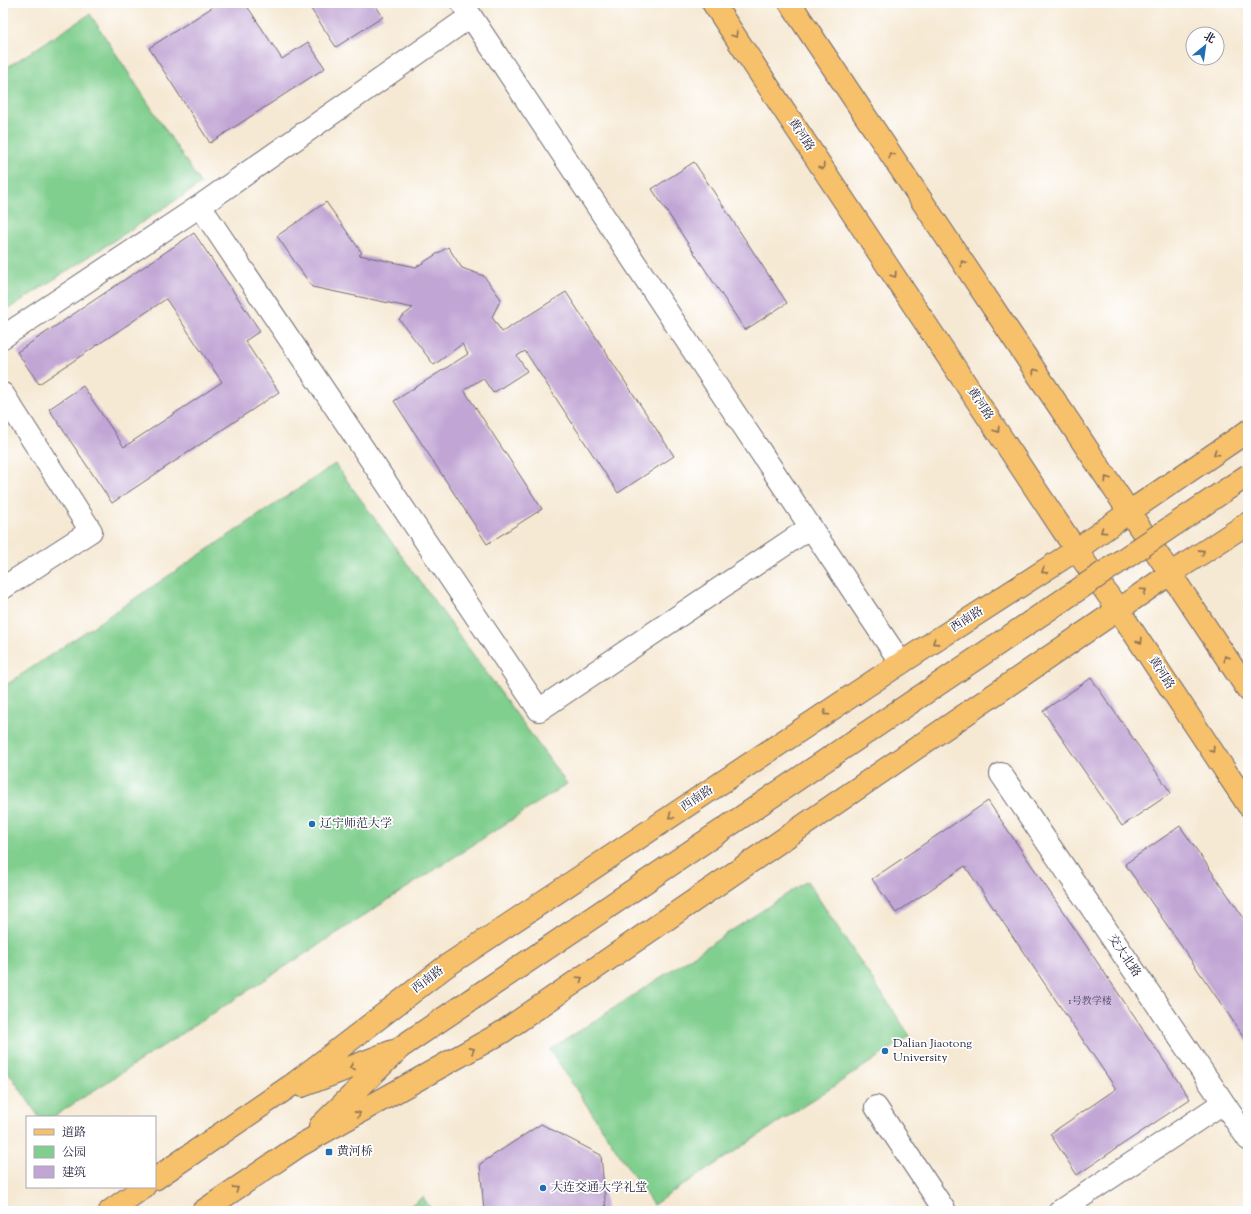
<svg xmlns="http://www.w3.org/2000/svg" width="1251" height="1214" font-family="'Sorts Mill Goudy','Noto Serif SC',serif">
<rect width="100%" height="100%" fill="#fff"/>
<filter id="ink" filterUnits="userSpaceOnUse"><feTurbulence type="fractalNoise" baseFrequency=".025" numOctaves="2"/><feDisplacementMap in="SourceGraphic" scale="8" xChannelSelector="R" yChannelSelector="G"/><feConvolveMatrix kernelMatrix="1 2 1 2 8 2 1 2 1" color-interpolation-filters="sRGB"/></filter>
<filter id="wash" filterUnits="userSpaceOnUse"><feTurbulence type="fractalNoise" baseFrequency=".012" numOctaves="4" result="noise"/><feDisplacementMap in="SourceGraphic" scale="16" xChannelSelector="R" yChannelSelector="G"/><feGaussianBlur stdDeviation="0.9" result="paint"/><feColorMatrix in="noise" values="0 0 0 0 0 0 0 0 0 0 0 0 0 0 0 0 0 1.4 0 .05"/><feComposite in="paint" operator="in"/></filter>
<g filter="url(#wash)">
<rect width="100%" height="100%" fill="#f6e9d4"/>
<path fill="#81cf8f" stroke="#527865" d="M90,14L201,184L5,311L3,307V70Z
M335,464L567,784L53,1117H39L3,1064V687Z
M807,881L910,1036L653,1205L550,1050Z
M423,1197L432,1211H402Z"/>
<g id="blocks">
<path fill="#c1a5d4" d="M219,3H245L282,59L308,42L325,68L210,143L149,48Z
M307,3H374L383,17L336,47Z
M694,162L787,303L745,330L652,189Z
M326,202L362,253L359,255L416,267L448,247L462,268L484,276L501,299L492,317L502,332L566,292L674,456L618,493L525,351L517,356L527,371L493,393L483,378L464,390L542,509L487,544L394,401L468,354L462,344L434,365L399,319L413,308L312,287L277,236Z
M194,233L260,331L245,341L279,392L112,503L49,409L83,386L124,447L222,382L166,299L39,384L17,352Z
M1091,678L1171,793L1122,826L1043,711Z
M988,801L1190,1099L1077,1175L1050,1134L1116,1089L965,866L896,913L872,879Z
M1180,826L1248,924V1043L1125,864Z
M541,1124L601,1155L606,1211H484L480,1164Z"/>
</g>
</g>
<g filter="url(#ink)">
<use href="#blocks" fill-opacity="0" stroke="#6c6871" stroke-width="1"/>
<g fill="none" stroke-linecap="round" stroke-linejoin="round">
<defs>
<path id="minor" d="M462,3L901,663
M471,16L200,206L539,710L811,527
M3,337L200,206
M3,394L91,531L3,588
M1001,774L1248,1139
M876,1107L945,1211
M1060,1211L1223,1103"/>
<path id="major" d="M713,3L1076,550L1118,609L1248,805
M790,3L1248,690
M302,1086L393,1051
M320,1126L401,1047L472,999
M155,1179L296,1082L445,967L901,663L1076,550L1129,512L1248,431
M110,1211L144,1187
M203,1211L299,1146L501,1033L1170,574L1248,523"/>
</defs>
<use href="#minor" stroke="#6c6871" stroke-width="24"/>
<use href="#major" stroke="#6c6871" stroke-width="24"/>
<use href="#minor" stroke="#fff" stroke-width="22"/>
<use href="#major" stroke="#f7c06b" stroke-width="22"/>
<defs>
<path id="major-bridge" d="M472,999L1248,475"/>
</defs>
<use href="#major-bridge" stroke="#6c6871" stroke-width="24" stroke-linecap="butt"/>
<use href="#major-bridge" stroke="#f7c06b" stroke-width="22"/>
</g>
<defs><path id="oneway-chevron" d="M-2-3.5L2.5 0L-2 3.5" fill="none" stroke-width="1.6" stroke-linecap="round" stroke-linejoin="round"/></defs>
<g stroke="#8c7153">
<use href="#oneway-chevron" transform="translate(735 35) rotate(56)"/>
<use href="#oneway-chevron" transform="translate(891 155) rotate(-124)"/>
<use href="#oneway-chevron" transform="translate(822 167) rotate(56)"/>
<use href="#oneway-chevron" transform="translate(963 263) rotate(-124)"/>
<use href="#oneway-chevron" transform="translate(894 275) rotate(56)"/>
<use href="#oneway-chevron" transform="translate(1035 371) rotate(-124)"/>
<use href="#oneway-chevron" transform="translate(997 430) rotate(56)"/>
<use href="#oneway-chevron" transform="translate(1216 453) rotate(146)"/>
<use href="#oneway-chevron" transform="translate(1107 479) rotate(-124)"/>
<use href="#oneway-chevron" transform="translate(1103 531) rotate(144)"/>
<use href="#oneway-chevron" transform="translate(1202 552) rotate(-33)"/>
<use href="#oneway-chevron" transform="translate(1044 571) rotate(147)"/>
<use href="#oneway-chevron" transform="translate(1144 591) rotate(-34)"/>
<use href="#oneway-chevron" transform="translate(1140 641) rotate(57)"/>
<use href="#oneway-chevron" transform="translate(935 642) rotate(147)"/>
<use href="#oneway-chevron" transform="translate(1226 658) rotate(-124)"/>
<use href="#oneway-chevron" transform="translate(826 713) rotate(146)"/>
<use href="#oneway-chevron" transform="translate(1212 750) rotate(57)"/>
<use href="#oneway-chevron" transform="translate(671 816) rotate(146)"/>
<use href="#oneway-chevron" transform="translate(580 979) rotate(-34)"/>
<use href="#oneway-chevron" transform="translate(472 1050) rotate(-29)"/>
<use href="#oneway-chevron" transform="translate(352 1067) rotate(159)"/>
<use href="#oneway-chevron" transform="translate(358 1114) rotate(-29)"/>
<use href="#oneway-chevron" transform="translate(236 1189) rotate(-34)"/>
</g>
</g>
<g fill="#1f6fb2" stroke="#fff" stroke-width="1.5">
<circle cx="312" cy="824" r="4"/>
<circle cx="885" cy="1051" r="4"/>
<rect x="325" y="1148" width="8" height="8" rx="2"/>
<circle cx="543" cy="1188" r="4"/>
</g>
<g text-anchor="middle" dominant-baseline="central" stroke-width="3.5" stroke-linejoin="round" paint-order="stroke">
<g font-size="10" fill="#4a4361">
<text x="1090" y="1001">1号教学楼</text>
</g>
<g font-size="12" fill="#22223b" stroke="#fff">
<text transform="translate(801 135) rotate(56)">黄河路</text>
<text transform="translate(980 404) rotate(56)">黄河路</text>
<text transform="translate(967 620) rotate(-33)">西南路</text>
<text transform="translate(1161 673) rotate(57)">黄河路</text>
<text transform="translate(697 799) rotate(-34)">西南路</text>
<text transform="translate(1124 956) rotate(56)">交大北路</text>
<text transform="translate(428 980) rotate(-37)">西南路</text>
</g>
<g font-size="12" fill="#22223b" stroke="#fff" text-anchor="start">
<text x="320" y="824">辽宁师范大学</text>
<text x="893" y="1044">Dalian Jiaotong<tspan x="893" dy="14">University</tspan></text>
<text x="337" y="1152">黄河桥</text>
<text x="551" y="1188">大连交通大学礼堂</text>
</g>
</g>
<rect width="1251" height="1214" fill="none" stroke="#fff" stroke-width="16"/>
<rect x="26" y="1116" width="130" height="72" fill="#ffffff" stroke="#a7a7b1"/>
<rect x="34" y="1129" width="20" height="6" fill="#f7c06b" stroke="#a7a7b1"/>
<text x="62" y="1136" font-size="12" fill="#22223b">道路</text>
<rect x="34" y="1146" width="20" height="12" fill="#81cf8f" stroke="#a7a7b1"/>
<text x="62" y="1156" font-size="12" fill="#22223b">公园</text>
<rect x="34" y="1166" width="20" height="12" fill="#c1a5d4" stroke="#a7a7b1"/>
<text x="62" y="1176" font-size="12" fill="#22223b">建筑</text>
<g transform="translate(1205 46) rotate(29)"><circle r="19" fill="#ffffff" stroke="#a7a7b1"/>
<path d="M0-3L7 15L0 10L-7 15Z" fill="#1f6fb2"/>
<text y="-6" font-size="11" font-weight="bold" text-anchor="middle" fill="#22223b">北</text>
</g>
</svg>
